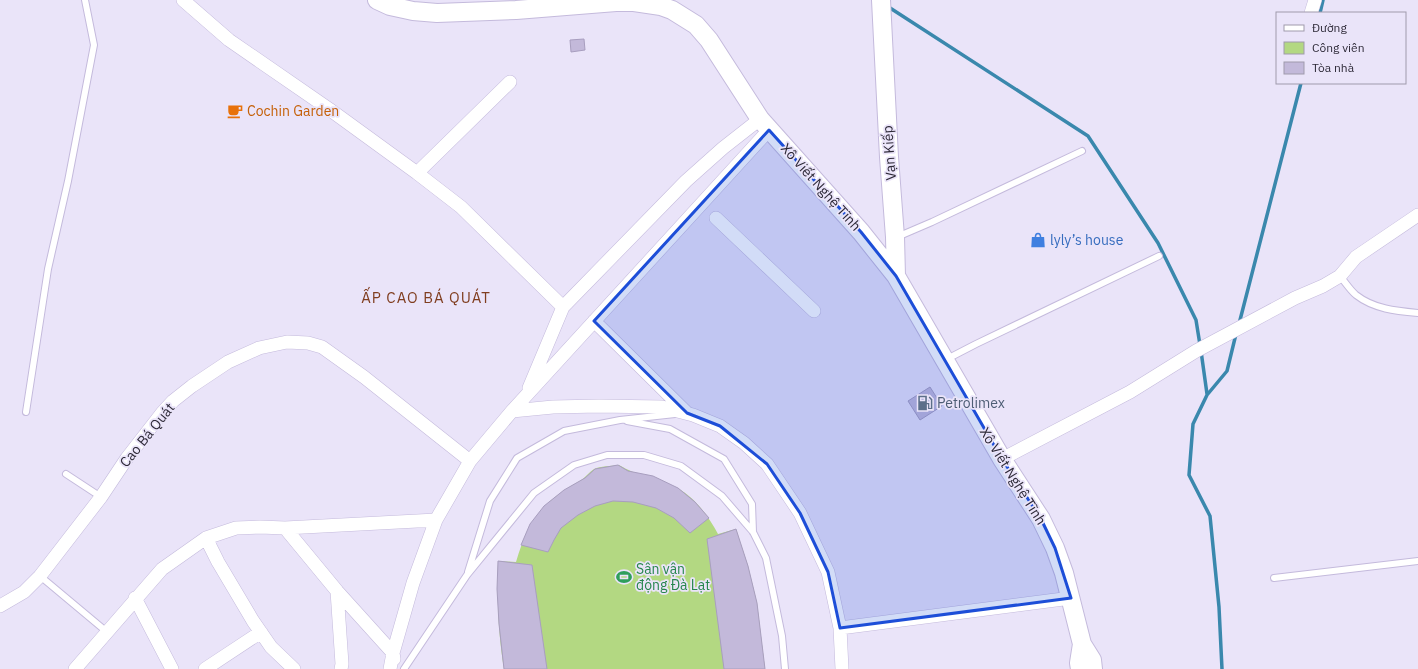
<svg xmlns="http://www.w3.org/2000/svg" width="1418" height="669" font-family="'IBM Plex Sans',sans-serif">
<rect width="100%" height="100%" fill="#eae4f9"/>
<path fill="#b3d882" d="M619,465C637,476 658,479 677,488C695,497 709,517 718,534L736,529L748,566L757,603L765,669H504C498,633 497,597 498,561L516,562C528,521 542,502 580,481C585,478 589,472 594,469C600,466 612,466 619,465Z"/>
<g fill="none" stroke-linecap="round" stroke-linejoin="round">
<path stroke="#3a88ad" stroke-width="3.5" d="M887,6L1088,136L1158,243L1196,320L1200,345
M1320,13L1323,0
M1239,324L1301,83
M1201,351L1207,394
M1222,669L1219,607L1210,516L1189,475L1193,424L1207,395L1227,371L1236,334"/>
</g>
<path fill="#c3b9da" stroke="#a89ebf" d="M584,39L585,50L571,52L570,40Z
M930,387L942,406L920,420L908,401Z
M618,465L628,471L653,476L678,488L695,502L709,518L690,533L674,518L656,508L633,502L613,501L595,506L578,515L561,528L554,540L548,552L521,545L530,524L544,506L564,490L585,478L595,469Z
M736,529L748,566L757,603L765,669H724L707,539Z
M498,561L532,565L547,669H504L499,624L497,589Z"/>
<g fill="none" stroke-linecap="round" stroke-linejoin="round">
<defs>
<path id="lane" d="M897,237L932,222L1082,151
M1340,276C1345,282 1350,290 1356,295C1374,309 1396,311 1418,313
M947,359L976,344L1159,256
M26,412L48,269L68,181L94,45L85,0
M627,421L670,429L724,459L752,504L753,532
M66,474L101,497
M468,572L490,501L517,458L564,431L620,420L675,414
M40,576L107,632
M1274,578L1418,561
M404,669L467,575L534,493L574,465L607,455H644L681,466L722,496L753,532L766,558L782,636L785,669"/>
<path id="street" d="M183,0L229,40L329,109L417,173L461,207L563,307
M1311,13L1315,0
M417,173L510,82
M716,218L814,311
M594,321L687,413
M529,388L563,307L686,181L723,148L760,119
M512,411L553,407L599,406L662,407L693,415L720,426L744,443L767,464L800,513L828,572L840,628L842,669
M1002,459L1130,392L1196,351L1295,298L1323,286L1340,276L1356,257L1418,215
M285,528L337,591L393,653L394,659
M206,538L218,562L253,621L271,647L294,669
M337,591L342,664L341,669
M135,598L172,669
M0,606L24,592L40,576L101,497L127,458L162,413L173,401L192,386L228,362L259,348L287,342L308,343L322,347L364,377L470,461
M840,628L1071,598
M75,669L162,569L206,538L236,528L260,527L285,528L436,520
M205,669L261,632
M390,669L393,653L413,583L436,520L470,461L512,411L769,130"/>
<path id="secondary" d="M377,0L390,6L413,11L437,13L516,10L616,2H634L661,6L672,10L696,25L709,40L760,119L861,232L896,276L1002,459L1041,519L1055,548L1064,573L1082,644L1092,660L1093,669
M881,0L889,157L895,237L896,276
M1080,669L1079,663L1082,644"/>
</defs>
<use href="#lane" stroke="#c4badc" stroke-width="8"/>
<use href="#street" stroke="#c4badc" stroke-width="14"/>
<use href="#secondary" stroke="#c4badc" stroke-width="20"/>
<use href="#lane" stroke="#fff" stroke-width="6"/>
<use href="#street" stroke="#fff" stroke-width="13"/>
<use href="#secondary" stroke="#fff" stroke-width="18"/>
</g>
<path fill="#1d4ed8" fill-opacity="0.2" stroke="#1d4ed8" stroke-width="3" stroke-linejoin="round" d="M769,130L861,232L896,276L1002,459L1041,519L1055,548L1071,598L840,628L828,572L800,513L767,464L720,426L687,413L594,321Z"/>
<defs>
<symbol id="cafe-bare" viewBox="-9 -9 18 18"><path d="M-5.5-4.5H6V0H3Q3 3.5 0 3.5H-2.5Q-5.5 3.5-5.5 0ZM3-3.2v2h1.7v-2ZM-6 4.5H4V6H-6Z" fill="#e8710a" stroke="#eae4f9" stroke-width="2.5" paint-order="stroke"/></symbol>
<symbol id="shop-bare" viewBox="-9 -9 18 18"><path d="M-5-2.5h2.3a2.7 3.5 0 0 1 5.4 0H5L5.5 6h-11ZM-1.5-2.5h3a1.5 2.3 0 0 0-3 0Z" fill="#3f7fe0" stroke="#eae4f9" stroke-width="2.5" paint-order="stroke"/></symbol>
<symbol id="fuel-bare" viewBox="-9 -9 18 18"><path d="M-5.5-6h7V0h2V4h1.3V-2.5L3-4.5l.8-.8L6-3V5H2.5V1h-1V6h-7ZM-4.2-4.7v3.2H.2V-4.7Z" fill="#5c6f8a" stroke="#eae4f9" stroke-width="2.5" paint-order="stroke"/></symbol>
<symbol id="stadium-bare" viewBox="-9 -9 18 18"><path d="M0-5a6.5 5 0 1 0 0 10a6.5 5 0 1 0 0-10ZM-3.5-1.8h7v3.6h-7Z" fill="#2e9e5b" stroke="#eae4f9" stroke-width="2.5" paint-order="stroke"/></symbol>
</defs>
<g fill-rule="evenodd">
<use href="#cafe-bare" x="224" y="100" width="22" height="22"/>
<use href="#shop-bare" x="1027" y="229" width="22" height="22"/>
<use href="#fuel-bare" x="914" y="392" width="22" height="22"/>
<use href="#stadium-bare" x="613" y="566" width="22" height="22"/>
</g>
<g text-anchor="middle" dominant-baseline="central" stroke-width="3.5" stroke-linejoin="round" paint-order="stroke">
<g font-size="14" fill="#c56008" stroke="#eae4f9" text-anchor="start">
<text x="247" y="111">Cochin Garden</text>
</g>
<g font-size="14" fill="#2e2a38" stroke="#eae4f9">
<text transform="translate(889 153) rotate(-94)">Vạn Kiếp</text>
<text transform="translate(821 187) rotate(48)">Xô Viết Nghệ Tĩnh</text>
<text transform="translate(147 435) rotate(-51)">Cao Bá Quát</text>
<text transform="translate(1013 476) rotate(58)">Xô Viết Nghệ Tĩnh</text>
</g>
<g font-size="14" fill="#366cbe" stroke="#eae4f9" text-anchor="start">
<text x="1050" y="240">lyly’s house</text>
</g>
<g font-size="14" fill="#4e5e75" stroke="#eae4f9" text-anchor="start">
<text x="937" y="403">Petrolimex</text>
</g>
<g font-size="14" fill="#27864d" stroke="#eae4f9" text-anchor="start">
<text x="636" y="569">Sân vận<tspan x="636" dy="16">động Đà Lạt</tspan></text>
</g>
<g font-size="15" letter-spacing="1" fill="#803e20" stroke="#eae4f9">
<text x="426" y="297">ẤP CAO BÁ QUÁT</text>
</g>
</g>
<rect x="1276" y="12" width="130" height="72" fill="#eae4f9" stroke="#9f9aac"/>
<rect x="1284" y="25" width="20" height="6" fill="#ffffff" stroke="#9f9aac"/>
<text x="1312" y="32" font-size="12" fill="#2e2a38">Đường</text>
<rect x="1284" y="42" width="20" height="12" fill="#b3d882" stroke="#9f9aac"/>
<text x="1312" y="52" font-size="12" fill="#2e2a38">Công viên</text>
<rect x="1284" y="62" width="20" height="12" fill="#c3b9da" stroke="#9f9aac"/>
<text x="1312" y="72" font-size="12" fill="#2e2a38">Tòa nhà</text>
</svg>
